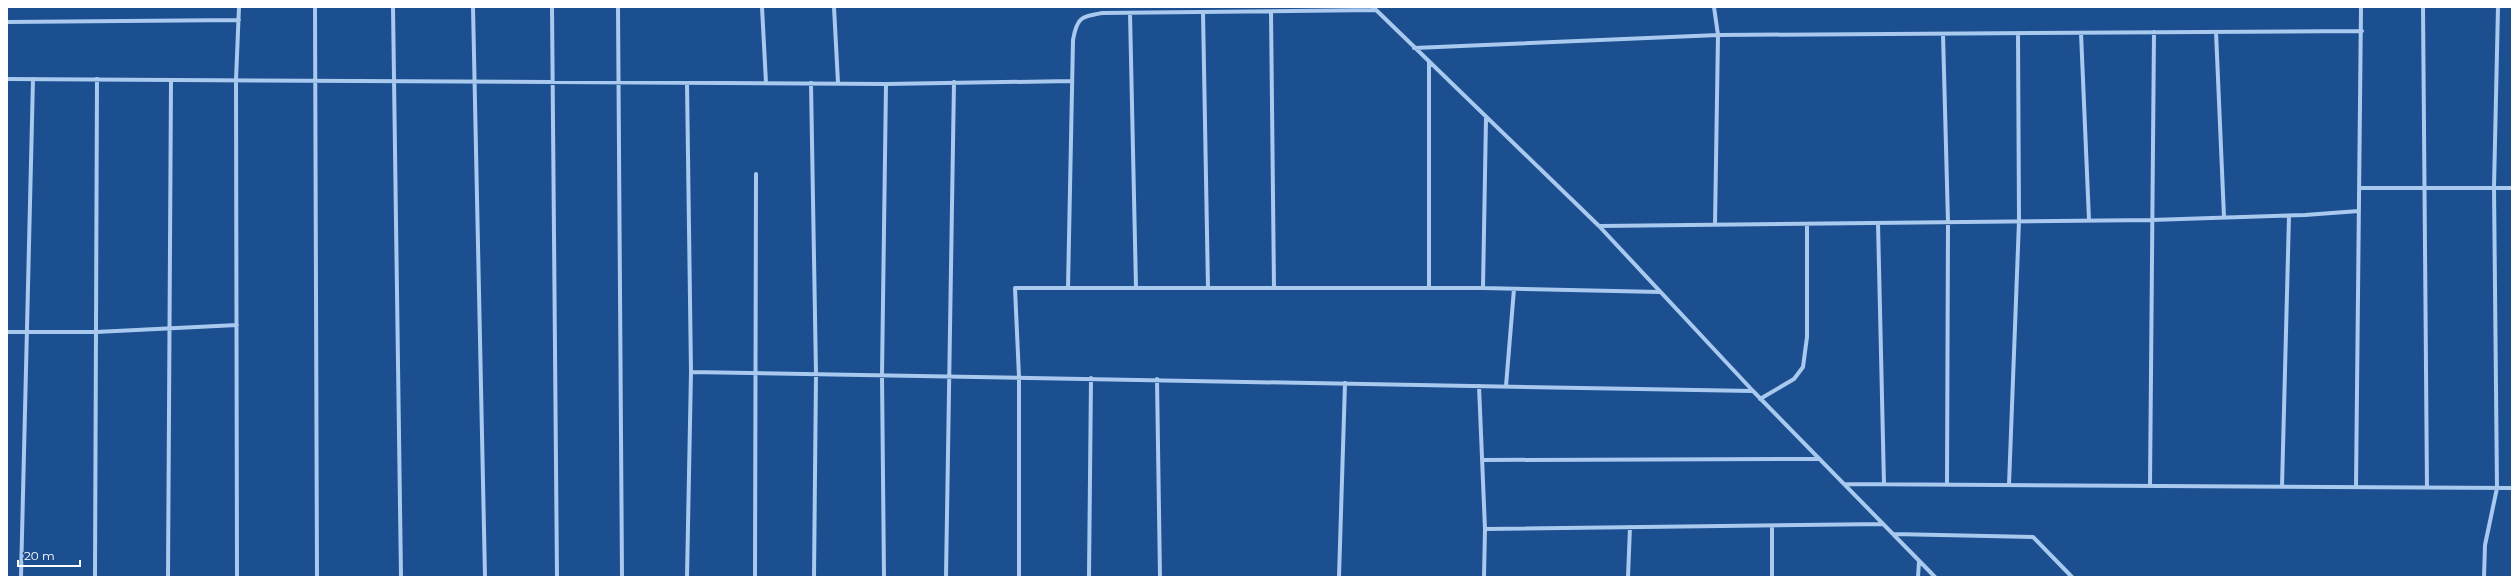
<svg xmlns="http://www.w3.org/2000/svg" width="2519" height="584" font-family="Montserrat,sans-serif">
<rect width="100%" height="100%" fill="#1b4f8f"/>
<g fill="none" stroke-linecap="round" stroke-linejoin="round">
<path stroke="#a9c9ee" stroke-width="4" d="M315,7L317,577
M393,7L401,577
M473,7L485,577
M552,7L557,577
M618,7L622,577
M762,7L766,83
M834,7L838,83
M1373,7L1599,226L1753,391L1935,577
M1714,7L1718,35L1715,225
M2423,7L2427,488
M1203,12L1208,288
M1271,12L1274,288
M1130,13L1136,288
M7,22L239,20
M2216,32L2224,217
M2081,33L2089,220
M1943,34L1948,222L1947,485
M1414,48L1718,35L2362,31
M7,79L886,84L1072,81
M687,83L691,372L687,577
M811,83L816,374L814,577
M2359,188H2512
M1878,223L1884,484
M1599,226L2151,220L2305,215L2359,211
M1068,288L1073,40C1077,17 1081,17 1102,13L1376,10
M1429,288V62
M1483,288L1486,118
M7,332H96L237,325
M691,372L1753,391
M1157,379L1160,577
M1479,386L1485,529L1484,577
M1506,386L1514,289
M1760,399L1794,379L1803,367L1807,337V224
M1482,460L1819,459
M1844,484L2512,488
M2009,485L2019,221L2018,33
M2150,486L2154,32
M2282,487L2289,216
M2356,487L2361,7
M1485,529L1883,524
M1893,534L2033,537L2072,577
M21,577L33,79
M95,577L97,79
M168,577L171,80
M237,577L236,80L239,7
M755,577L756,174
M884,577L882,375L886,84
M946,577L954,82
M1019,577V377L1015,288H1483L1660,292
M1089,577L1091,378
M1339,577L1345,383
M1628,577L1630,527
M1772,577V526
M1918,577L1919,561
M2484,577L2485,545L2497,488L2494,187L2498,7"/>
</g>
<rect width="2519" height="584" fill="none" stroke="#ffffff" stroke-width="16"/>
<path d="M18 560v6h62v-6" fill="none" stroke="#ffffff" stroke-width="2"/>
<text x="24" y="560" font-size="12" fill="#ffffff" stroke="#1b4f8f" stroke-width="3" paint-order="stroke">20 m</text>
</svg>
